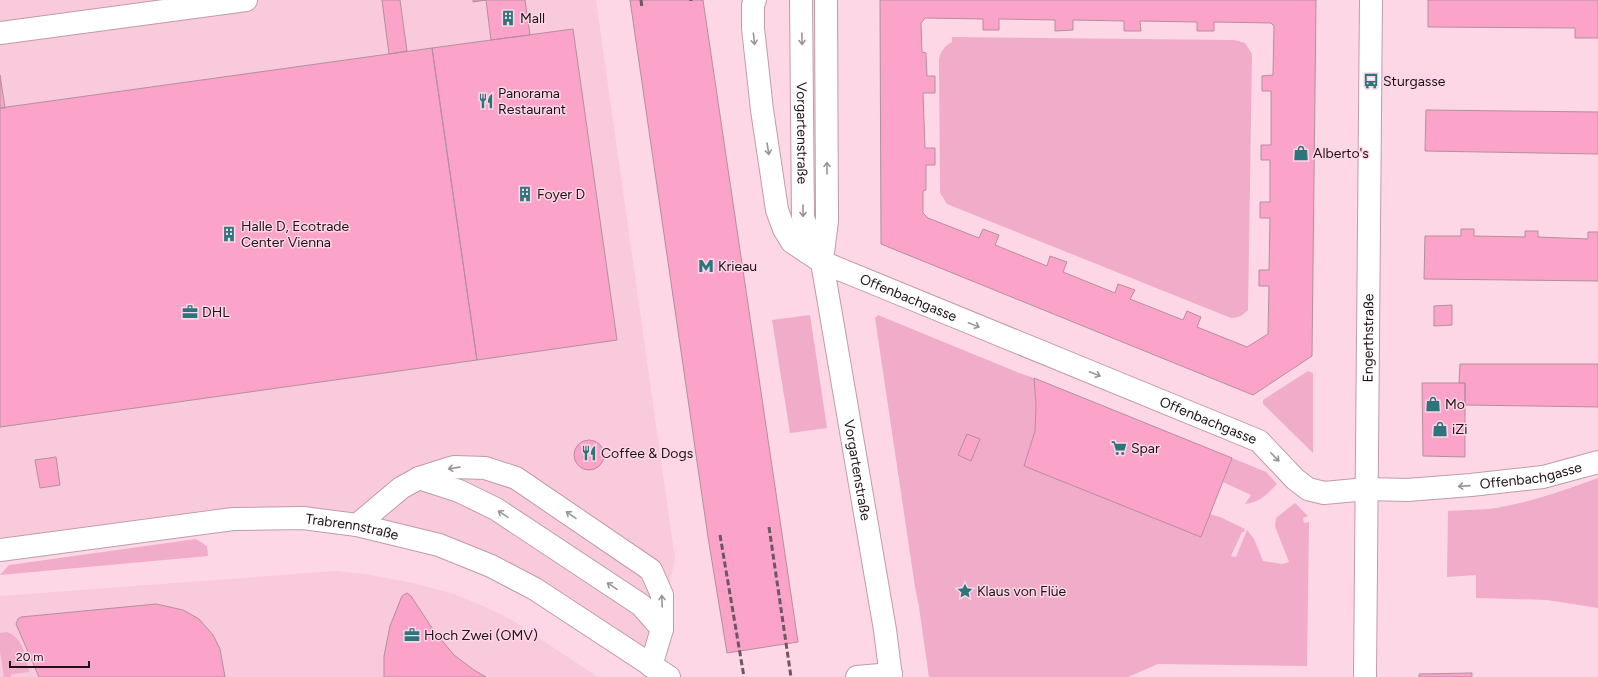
<svg xmlns="http://www.w3.org/2000/svg" width="1598" height="677" font-family="Figtree,sans-serif">
<rect width="100%" height="100%" fill="#fed7e6"/>
<path fill="#f9cadc" d="M0,0H596L675,559L651,666L491,566L303,518L0,550Z
M335,571L365,574L413,583L454,594L488,608L512,620L598,677H0V596Z"/>
<path fill="#f0acc8" d="M952,37L1234,40L1245,43L1252,54L1248,310C1243,315 1239,318 1231,318L947,204L940,193L939,60C940,51 945,46 952,42Z
M810,315L827,428L790,433L772,320Z
M878,315L1019,373L1034,378L1036,404L1035,431L1025,466L1090,492L1210,514L1220,517L1245,529L1244,532H1242L1231,556L1236,557L1247,530L1254,539L1263,561L1282,564L1289,562L1275,526L1276,518L1295,503L1308,516L1303,518L1304,523L1309,522L1307,666L1158,664L1128,677H929L919,607L915,587L875,318Z
M1308,371L1313,373V453L1263,404V400Z
M1232,458L1266,472L1277,484C1266,495 1261,502 1245,504L1251,495L1223,482Z
M1598,478V608L1547,600L1476,598V575L1447,577L1448,511C1461,510 1475,510 1488,509C1525,504 1563,491 1598,478Z
M196,539L207,546L208,556L0,575L9,565Z
M7,632C23,638 26,656 29,672L11,674V677H4L0,651V633Z"/>
<path fill="#fca3c9" stroke="#b38f9d" fill-rule="evenodd" d="M382,0H400L407,51L389,54Z
M473,0H525L530,35L491,40L486,0L473,2Z
M630,0H703L798,642L727,653L708,537Z
M880,0H1316L1312,356L1253,395L881,244ZM925,18L983,19V30H999V19L1055,20V31L1073,30V20L1124,21V31H1141L1140,21L1197,22V31H1214V22L1271,23L1274,26L1273,75L1262,76V91H1271V145H1261V160H1270V202H1260V218H1270L1269,270H1259V286H1269L1268,334L1247,347L1197,327L1201,317L1187,311L1183,320L1130,299L1135,290L1118,284L1115,293L1063,272L1067,262L1050,256L1047,266L995,245L999,235L983,229L979,238L928,218L923,213V191L926,190V165H935V148H925L923,93H935V76H927L926,53L922,52L921,23Z
M1428,0H1598V38H1575V28L1428,27Z
M573,29L617,340L477,360L432,48Z
M432,48L477,360L0,427V108Z
M0,75L5,108H0Z
M1426,110L1598,112V154L1425,151Z
M1461,229H1474V236L1525,237V231H1538V237L1588,239V232H1598V281L1424,279L1425,236H1461Z
M1452,305V325L1434,326V306Z
M1460,364H1598V407L1465,405V383H1459Z
M1034,378L1232,458L1201,537L1024,466L1035,431L1036,404Z
M1422,383H1465V457L1423,456Z
M967,434L980,439L971,461L958,455Z
M574 455a15 15 0 1 1 30 0a15 15 0 1 1-30 0Z
M56,457L60,485L40,488L35,460Z
M407,593L411,596L434,631L454,655L474,670L486,677H384V656L390,626L402,596Z
M156,604L183,610L199,619L213,635L220,649L225,677H39L16,624L18,619L21,617Z
M1472,673V677H1419V674Z"/>
<g fill="none" stroke-linecap="round" stroke-linejoin="round">
<defs>
<g id="minor">
<path id="s1" d="M755,0L753,5V28L762,110L777,210L784,229L792,242L822,262L1259,441L1295,479L1308,489L1324,493L1367,489L1407,490L1471,485L1543,477L1598,462"/>
<path id="s2" d="M801,0L803,218L822,262L885,630L891,677"/>
<path d="M0,33L246,0"/>
<path d="M822,261L827,221L826,0"/>
<path d="M419,478L459,491L496,509L641,605L662,629"/>
<path d="M357,525L401,488L419,478L454,467L485,468L516,478L651,570L662,595V629L651,666"/>
<path id="s3" d="M0,550L233,519L303,518L357,525L439,545L491,566L535,589L669,677"/>
<path d="M857,677L891,674"/>
<path id="s4" d="M1365,677L1371,0"/>
</g>
</defs>
<use href="#minor" stroke="#c09baa" stroke-width="24"/>
<use href="#minor" stroke="#fff" stroke-width="22"/>
<path stroke="#6d5760" stroke-width="3" stroke-dasharray="6 3" stroke-linecap="butt" d="M641,0L642,8
M691,0V1
M769,527L791,677
M720,535L744,677"/>
</g>
<defs><path id="oneway-shaft" d="M-6 0H5M1.5-3L5.5 0L1.5 3" fill="none" stroke-width="1.6" stroke-linecap="round" stroke-linejoin="round"/></defs>
<g stroke="#9a9497">
<use href="#oneway-shaft" transform="translate(754 39) rotate(84)"/>
<use href="#oneway-shaft" transform="translate(802 39) rotate(89)"/>
<use href="#oneway-shaft" transform="translate(768 149) rotate(81)"/>
<use href="#oneway-shaft" transform="translate(827 168) rotate(-90)"/>
<use href="#oneway-shaft" transform="translate(803 211) rotate(90)"/>
<use href="#oneway-shaft" transform="translate(974 325) rotate(22)"/>
<use href="#oneway-shaft" transform="translate(1095 374) rotate(22)"/>
<use href="#oneway-shaft" transform="translate(1275 457) rotate(46)"/>
<use href="#oneway-shaft" transform="translate(454 468) rotate(172)"/>
<use href="#oneway-shaft" transform="translate(1464 486) rotate(176)"/>
<use href="#oneway-shaft" transform="translate(503 514) rotate(-146)"/>
<use href="#oneway-shaft" transform="translate(571 515) rotate(-145)"/>
<use href="#oneway-shaft" transform="translate(612 586) rotate(-146)"/>
<use href="#oneway-shaft" transform="translate(662 601) rotate(-92)"/>
</g>
<defs>
<symbol id="building-bare" viewBox="-9 -9 18 18"><path d="M-4-6H4V6H1V3H-1V6H-4ZM-2.5-4.3h1.7v1.8h-1.7ZM.8-4.3h1.7v1.8H.8ZM-2.5-1h1.7V.8h-1.7ZM.8-1h1.7V.8H.8Z" fill="#2b757b" stroke="#fed7e6" stroke-width="2.5" paint-order="stroke"/></symbol>
<symbol id="bus-bare" viewBox="-9 -9 18 18"><path d="M-5-6H5V4H4V6H2V4H-2V6H-4V4H-5ZM-3.5-4V0h7V-4ZM-3.5 1.2v1.5H-2V1.2ZM2 1.2v1.5H3.5V1.2Z" fill="#2b757b" stroke="#fed7e6" stroke-width="2.5" paint-order="stroke"/></symbol>
<symbol id="restaurant-bare" viewBox="-9 -9 18 18"><path d="M-5-6h1v4h1v-4h1v4h1v-4h1v5L-1.5 .5V6h-2V.5L-5-1ZM5-6V6H3V1.5H1.5Q1.5-4 5-6Z" fill="#2b757b" stroke="#fed7e6" stroke-width="2.5" paint-order="stroke"/></symbol>
<symbol id="shop-bare" viewBox="-9 -9 18 18"><path d="M-5-2.5h2.3a2.7 3.5 0 0 1 5.4 0H5L5.5 6h-11ZM-1.5-2.5h3a1.5 2.3 0 0 0-3 0Z" fill="#2b757b" stroke="#fed7e6" stroke-width="2.5" paint-order="stroke"/></symbol>
<symbol id="metro-bare" viewBox="-9 -9 18 18"><path d="M-5.5 5V-5H-3L0 0L3-5H5.5V5H3V-.5L0 4L-3-.5V5Z" fill="#2b757b" stroke="#fed7e6" stroke-width="2.5" paint-order="stroke"/></symbol>
<symbol id="office-bare" viewBox="-9 -9 18 18"><path d="M-6-3h4V-5.5h4V-3h4V5H-6ZM-1-4.5V-3h2v-1.5ZM-6 0V1H6V0Z" fill="#2b757b" stroke="#fed7e6" stroke-width="2.5" paint-order="stroke"/></symbol>
<symbol id="supermarket-bare" viewBox="-9 -9 18 18"><path d="M-6-5.5h2.5l.6 2H6L4.5 2H-2.5L-4.4-4H-6ZM-1.5 3.2a1.3 1.3 0 1 0 .1 0ZM3 3.2a1.3 1.3 0 1 0 .1 0Z" fill="#2b757b" stroke="#fed7e6" stroke-width="2.5" paint-order="stroke"/></symbol>
<symbol id="sight-bare" viewBox="-9 -9 18 18"><path d="M0-6L1.8-2.2L6-1.7L2.9 1.2L3.7 5.4L0 3.3L-3.7 5.4L-2.9 1.2L-6-1.7L-1.8-2.2Z" fill="#2b757b" stroke="#fed7e6" stroke-width="2.5" paint-order="stroke"/></symbol>
</defs>
<g fill-rule="evenodd">
<use href="#building-bare" x="497" y="7" width="22" height="22"/>
<use href="#bus-bare" x="1360" y="70" width="22" height="22"/>
<use href="#restaurant-bare" x="475" y="90" width="22" height="22"/>
<use href="#shop-bare" x="1290" y="142" width="22" height="22"/>
<use href="#building-bare" x="514" y="183" width="22" height="22"/>
<use href="#building-bare" x="218" y="223" width="22" height="22"/>
<use href="#metro-bare" x="695" y="255" width="22" height="22"/>
<use href="#office-bare" x="179" y="301" width="22" height="22"/>
<use href="#shop-bare" x="1422" y="393" width="22" height="22"/>
<use href="#shop-bare" x="1429" y="418" width="22" height="22"/>
<use href="#supermarket-bare" x="1108" y="437" width="22" height="22"/>
<use href="#restaurant-bare" x="578" y="442" width="22" height="22"/>
<use href="#sight-bare" x="954" y="580" width="22" height="22"/>
<use href="#office-bare" x="401" y="624" width="22" height="22"/>
</g>
<g text-anchor="middle" dominant-baseline="central" stroke-width="3" stroke-linejoin="round" paint-order="stroke">
<g font-size="14" fill="#1e1117" stroke="#fed7e6" text-anchor="start">
<text x="520" y="18">Mall</text>
<text x="1383" y="81">Sturgasse</text>
<text x="498" y="93">Panorama<tspan x="498" dy="16">Restaurant</tspan></text>
<text x="1313" y="153">Alberto's</text>
<text x="537" y="194">Foyer D</text>
<text x="241" y="226">Halle D, Ecotrade<tspan x="241" dy="16">Center Vienna</tspan></text>
<text x="718" y="266">Krieau</text>
<text x="202" y="312">DHL</text>
<text x="1445" y="404">Mo</text>
<text x="1452" y="429">iZi</text>
<text x="1131" y="448">Spar</text>
<text x="601" y="453">Coffee &amp; Dogs</text>
<text x="977" y="591">Klaus von Flüe</text>
<text x="424" y="635">Hoch Zwei (OMV)</text>
</g>
<g font-size="14" fill="#1e1117" stroke="#fed7e6">
<text stroke="none"><textPath href="#s2" startOffset="133">Vorgartenstraße</textPath></text>
<text stroke="none"><textPath href="#s1" startOffset="377">Offenbachgasse</textPath></text>
<text stroke="none"><textPath href="#s4" startOffset="339">Engerthstraße</textPath></text>
<text stroke="none"><textPath href="#s1" startOffset="701">Offenbachgasse</textPath></text>
<text stroke="none"><textPath href="#s2" startOffset="477">Vorgartenstraße</textPath></text>
<text stroke="none"><textPath href="#s1" startOffset="1049">Offenbachgasse</textPath></text>
<text stroke="none"><textPath href="#s3" startOffset="355">Trabrennstraße</textPath></text>
</g>
</g>
<path d="M10 661v6h79v-6" fill="none" stroke="#1e1117" stroke-width="2"/>
<text x="16" y="661" font-size="12" fill="#1e1117" stroke="#fed7e6" stroke-width="3" paint-order="stroke">20 m</text>
</svg>
